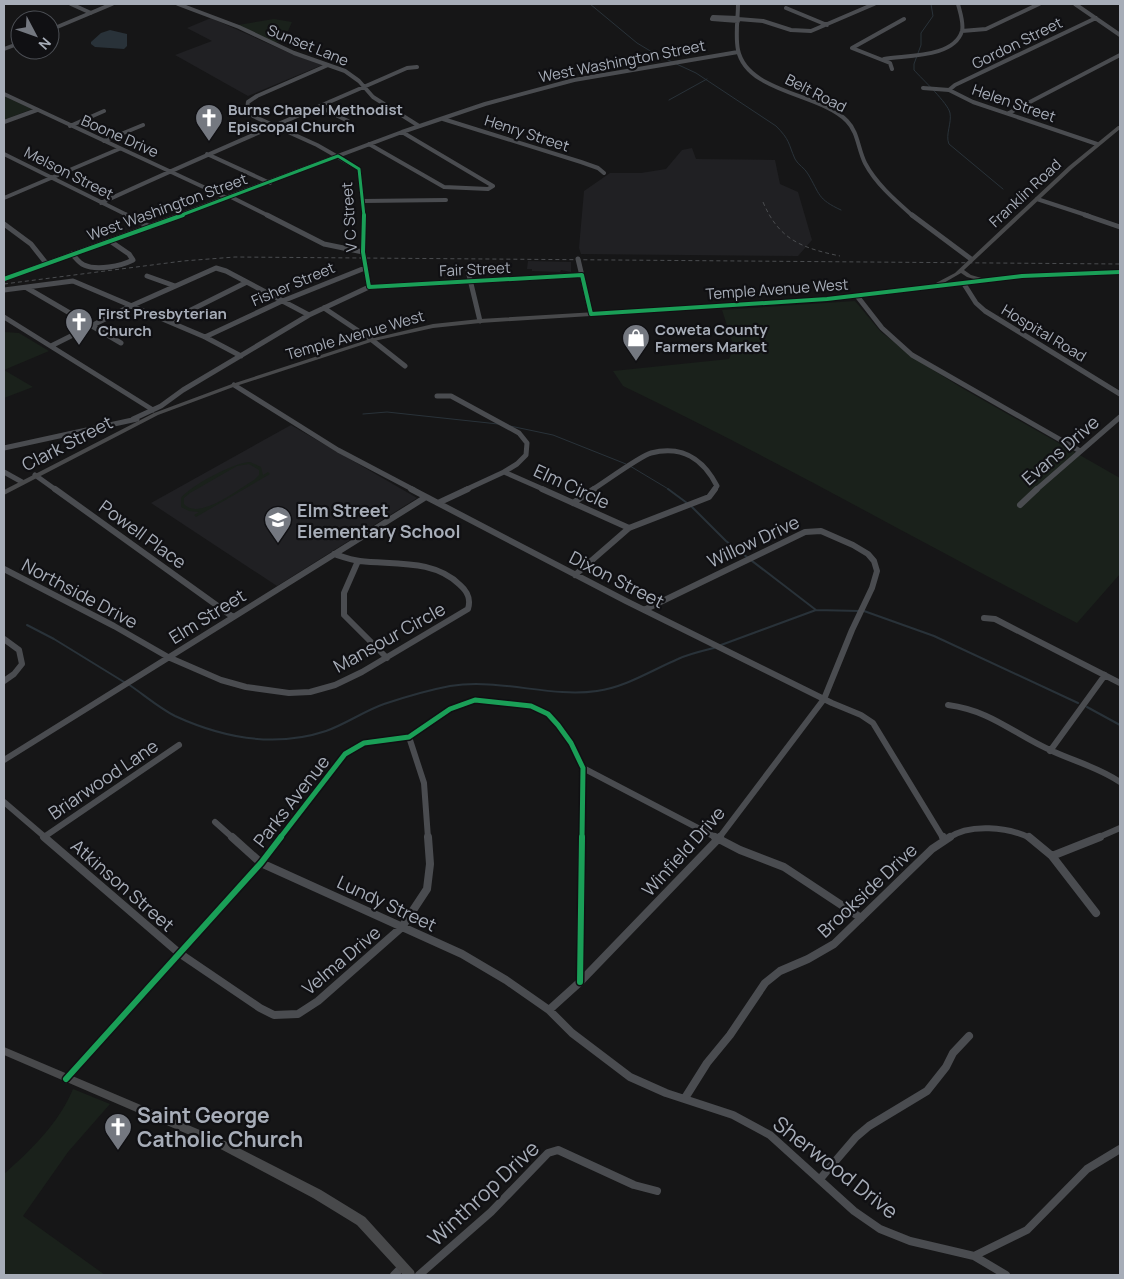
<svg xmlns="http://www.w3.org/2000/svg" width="1124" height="1279" font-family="Manrope,sans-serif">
<rect width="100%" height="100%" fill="#161617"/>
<path fill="#202023" d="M211,18L294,55L322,65L248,96L175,55L212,41L187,28Z
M692,148L696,159L775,160L780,184L798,192L812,240L798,256L581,254L579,248L584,191L610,173H641L666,169L682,150Z
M528,261L571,262V272L561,270L560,272L532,271V269H527Z
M291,425L417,498L277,586L151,503Z"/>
<path fill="#1a211b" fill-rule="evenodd" d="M274,19L292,22L284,40L275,43L238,25Z
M4,96L32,109L4,120Z
M855,301L881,332L922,363L962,388L1120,478V574L1077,623C925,545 777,460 623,386L613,371L729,359L734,347L722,310Z
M4,332L19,333L49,351L4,370L33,387L4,398Z
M250,462L261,467L263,475L268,472L270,474L196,517L194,515L199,512L189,511L181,507V498C190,486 235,462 250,462ZM249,464L259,470V475L254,480C239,489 198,521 184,504V498L190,493L237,466Z
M73,1089L110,1104L68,1152L23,1216L105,1275H4V1174C31,1150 59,1123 73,1089Z"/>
<path fill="#293239" d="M110,30L127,34V46L124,49L95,47L91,44V42L101,33Z"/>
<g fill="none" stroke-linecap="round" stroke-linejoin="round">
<path stroke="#293239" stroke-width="1" d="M590,4L637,43L657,55L696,73L776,126C790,140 788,143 795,159C798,165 805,168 808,174C820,194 817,199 841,210
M931,4L933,16L921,33V45L914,64V70C922,79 948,103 950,113C952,123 945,135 949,144L1003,189
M669,100L707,79
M363,414L387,412L498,424
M510,426L553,435L626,464
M630,466L670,490"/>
<path stroke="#293239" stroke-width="2" d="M668,489L687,503
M691,506L726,541L816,610
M864,611L934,636L1078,703
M27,625L54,639L124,682
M721,645L816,610L859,611
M128,684C143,694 159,708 175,716C223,738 275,748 326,731C346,724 364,711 384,704C405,697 429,690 450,686C501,678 550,698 597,691C626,687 652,670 678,659C689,654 702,651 714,648
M1087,707L1120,725"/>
<path stroke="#4a4c50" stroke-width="4" d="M71,4L91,13
M178,4L239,27L294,53L345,71L359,81L373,97L419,126
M738,4C738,19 735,35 738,50C747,93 820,93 847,121C858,132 858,149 865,163C876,184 896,201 913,216
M1075,4L1120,35
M786,8L827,25
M738,18L713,17L712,19L738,21
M738,19L763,21L791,30L811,31L874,4
M50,30L112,4
M962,31L986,29L1039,4
M4,49L20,43
M884,59C906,55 954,58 962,31C964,23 960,12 958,4
M328,65L257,96L248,102L247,109L253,116L317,145L359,169L364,216
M892,69L890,63L852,48L904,19
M923,88L949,90L973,102L1097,144
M949,90L955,85L1096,18
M4,94L227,198
M320,107L348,121
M1009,113L1120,55
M443,119L581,162L598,168L604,173
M4,122L37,110
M70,126L104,111
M104,141L143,125
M369,144L444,187L488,189L493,186L402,132
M4,154L129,216
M207,154L270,183
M231,197L269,216
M4,198L119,149
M1037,199L1089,216
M363,201L446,200
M101,203C202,156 305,113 407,68L417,67
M177,216L402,132L485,104L574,80L738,52"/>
<path stroke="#4a4c50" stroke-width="5" d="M126,215L150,227
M267,215L324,244L363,252
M364,215L363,252L369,287
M912,215L971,259
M1085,215L1120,227
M4,224L31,244L46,263
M72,254C76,258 79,263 84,265C97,271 121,266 133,260L129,254L110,241
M578,259L591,314
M468,271L480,321
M147,276L175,286
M4,279L181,215
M964,284L976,303L985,311L1120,394
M27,288L121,343
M4,290L73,281L205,337L241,356
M857,296L882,328L912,355L1080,451
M324,308L372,340L405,366
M4,317L153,410
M169,321L245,283
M205,337L280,302L365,268
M51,346L133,305L216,268L226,271L309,315
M234,385L338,450L414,490
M437,396H451L519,433L527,443L526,455L517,464L504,472
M133,419L161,406L183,390L309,315L369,287L582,275
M4,448L137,419
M4,472L22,482
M35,475L56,490
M465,490L504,472L545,490
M592,490C605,482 640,456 651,453C683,445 703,459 717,486L714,490
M1036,490L1120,417"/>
<path stroke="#4a4c50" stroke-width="6" d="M55,489L233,617
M411,489L626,601L832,703L861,715L873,723L943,838
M542,489L629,528
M438,503L468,489
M573,503L594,489
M1020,505L1037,489
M358,561L344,593V615L387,658
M4,569L114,626L168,657L221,680L246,687L289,693L310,692L335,685L362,672L468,609C471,599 468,592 460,585C434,559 394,565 360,561C351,560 343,557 334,554
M575,575L629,528L709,497L715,489
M644,610L805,532L821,531L853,545L868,554L874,561L877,571L872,588L852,630L824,699L719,838
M984,618L995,619L1120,683
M4,639L19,650L22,664L14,674L4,681
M948,705C992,711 1012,733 1050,750C1073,761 1098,767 1120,782
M409,737L424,783L428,838
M1050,751L1105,675
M4,760L426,497
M583,768L717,838
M4,802L46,838
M215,822L233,838
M44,837L179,745
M280,838L345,754L364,743L409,737L450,709L475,700L531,706L548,714L558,725L571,743L583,768L582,838
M948,838C970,823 1008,827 1030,838
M1097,838L1120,828"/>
<path stroke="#4a4c50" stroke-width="8" d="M44,837L179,953L260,1008L274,1015L298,1014L318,1001L402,927L427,889L430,864L428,837
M232,837L261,863L462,954L506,980L549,1010L572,1033L630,1077L666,1093L733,1115L770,1135L854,1211L880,1229L910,1241L974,1256L1006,1275
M715,837L740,850L784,867L861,918
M943,837L944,839
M1029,837L1052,856L1096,913
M1052,856L1100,837
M580,982L582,837
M549,1010L580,982L720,837
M66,1079L261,863L281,837
M685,1098L707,1063L730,1035L765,983L780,971L808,959L834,944L932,849L950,837
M820,1179L856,1137L869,1126L927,1091L946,1067L953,1053L969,1036
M974,1256L1027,1230L1087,1169L1120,1149
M394,1275L403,1266
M419,1275L491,1212L548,1153L558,1150L634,1185L657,1191"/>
<path fill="#48494b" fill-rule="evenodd" d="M1118,126H1120V129L1073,168L964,270L971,275L985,279L1054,272L1120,270V274H1087L1021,278L890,294L810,302L480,323L433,328L374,341L236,386L158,415L4,495V490L154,413L232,384L370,339L433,324L480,319L763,302L857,294L936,285V283L955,273L1069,166ZM961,273L967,277L977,280L942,284Z
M4,1047L221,1139L321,1190L365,1217L414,1271L415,1275H403L357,1225L313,1198L213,1145L4,1055Z"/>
<path stroke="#4a4c4f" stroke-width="1" stroke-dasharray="4 3" stroke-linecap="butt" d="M763,202C779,240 802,248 840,256
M4,284L183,261L235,257L1120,264"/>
<defs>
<path id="cycleway-far3" d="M179,216L338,156L359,169L364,216"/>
<path id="cycleway-far2" d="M364,215L363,252L369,287L582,275L591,314L827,299L1022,276L1120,272
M4,279L183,215"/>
<path id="cycleway-far1" d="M280,838L345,754L364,743L409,737L450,709L475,700L531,706L548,714L558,725L571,743L583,768L582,838"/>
<path id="cycleway" d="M580,982L582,837
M66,1079L261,863L281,837"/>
</defs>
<use href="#cycleway-far3" stroke="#101013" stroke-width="5"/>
<use href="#cycleway-far2" stroke="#101013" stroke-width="6"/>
<use href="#cycleway-far1" stroke="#101013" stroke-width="8"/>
<use href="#cycleway" stroke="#101013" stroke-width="9"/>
<use href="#cycleway-far3" stroke="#1a9f57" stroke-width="3"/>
<use href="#cycleway-far2" stroke="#1a9f57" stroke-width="4"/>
<use href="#cycleway-far1" stroke="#1a9f57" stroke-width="5"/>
<use href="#cycleway" stroke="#1a9f57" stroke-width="6"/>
</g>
<defs>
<symbol id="church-pin" viewBox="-11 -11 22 30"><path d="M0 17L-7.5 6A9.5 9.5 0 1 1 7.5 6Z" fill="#747880" stroke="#101013"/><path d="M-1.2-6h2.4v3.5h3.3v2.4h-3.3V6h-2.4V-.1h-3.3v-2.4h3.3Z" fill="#fff"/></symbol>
<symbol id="shop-pin" viewBox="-11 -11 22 30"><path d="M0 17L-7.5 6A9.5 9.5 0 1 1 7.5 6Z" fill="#747880" stroke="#101013"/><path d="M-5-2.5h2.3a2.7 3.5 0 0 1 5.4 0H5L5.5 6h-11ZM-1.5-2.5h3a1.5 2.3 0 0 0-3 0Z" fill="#fff"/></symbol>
<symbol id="school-pin" viewBox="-11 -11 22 30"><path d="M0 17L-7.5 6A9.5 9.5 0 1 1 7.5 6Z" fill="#747880" stroke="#101013"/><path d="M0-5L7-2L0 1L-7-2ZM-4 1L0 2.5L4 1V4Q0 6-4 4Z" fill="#fff"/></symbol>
</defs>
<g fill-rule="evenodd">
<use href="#church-pin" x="193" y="102" width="32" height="43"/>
<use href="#church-pin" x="63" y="306" width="32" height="43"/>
<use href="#shop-pin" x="620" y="322" width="32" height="43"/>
<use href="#school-pin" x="262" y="504" width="32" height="43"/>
<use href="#church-pin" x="102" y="1111" width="32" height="43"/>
</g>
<g text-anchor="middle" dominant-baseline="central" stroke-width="4.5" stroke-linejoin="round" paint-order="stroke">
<g font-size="15" fill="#a7adb8" stroke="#101013">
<text transform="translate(1017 43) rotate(-26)">Gordon Street</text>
<text transform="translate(308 45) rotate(22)">Sunset Lane</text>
<text transform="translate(622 61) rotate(-11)">West Washington Street</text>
<text transform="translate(816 93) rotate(27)">Belt Road</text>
<text transform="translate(1014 103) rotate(19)">Helen Street</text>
<text transform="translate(527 133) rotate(18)">Henry Street</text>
<text transform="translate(120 136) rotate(24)">Boone Drive</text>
<text transform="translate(69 173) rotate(27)">Melson Street</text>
<text transform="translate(1025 193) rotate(-43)">Franklin Road</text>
<text transform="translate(167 207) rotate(-20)">West Washington Street</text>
<text transform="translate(349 217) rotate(-94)">V C Street</text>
<text transform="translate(475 269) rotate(-3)">Fair Street</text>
<text transform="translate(293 284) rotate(-23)">Fisher Street</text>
<text transform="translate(777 289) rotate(-4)">Temple Avenue West</text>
<text transform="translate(1044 333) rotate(31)">Hospital Road</text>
<text transform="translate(355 335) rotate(-16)">Temple Avenue West</text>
</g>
<g font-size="15" font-weight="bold" fill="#a7adb8" stroke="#101013" text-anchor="start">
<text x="228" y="109">Burns Chapel Methodist<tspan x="228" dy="17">Episcopal Church</tspan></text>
<text x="98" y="313">First Presbyterian<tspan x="98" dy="17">Church</tspan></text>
<text x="655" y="329">Coweta County<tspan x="655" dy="17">Farmers Market</tspan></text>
</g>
<g font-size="18" fill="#a7adb8" stroke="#101013">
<text transform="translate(67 443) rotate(-27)">Clark Street</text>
<text transform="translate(1060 450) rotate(-41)">Evans Drive</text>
<text transform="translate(572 486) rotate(25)">Elm Circle</text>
<text transform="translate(143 534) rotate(36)">Powell Place</text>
<text transform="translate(753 541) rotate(-25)">Willow Drive</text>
<text transform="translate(617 579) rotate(27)">Dixon Street</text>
<text transform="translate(80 593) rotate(28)">Northside Drive</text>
<text transform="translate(207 616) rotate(-32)">Elm Street</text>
<text transform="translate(389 637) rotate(-29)">Mansour Circle</text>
<text transform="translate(103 779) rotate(-34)">Briarwood Lane</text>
<text transform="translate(291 801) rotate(-52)">Parks Avenue</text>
<text transform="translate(683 851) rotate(-48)">Winfield Drive</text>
<text transform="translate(123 885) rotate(41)">Atkinson Street</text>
<text transform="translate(867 890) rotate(-43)">Brookside Drive</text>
<text transform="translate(387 903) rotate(25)">Lundy Street</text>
<text transform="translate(341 960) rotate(-40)">Velma Drive</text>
</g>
<g font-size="18" font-weight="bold" fill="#a7adb8" stroke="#101013" text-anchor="start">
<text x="297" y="510">Elm Street<tspan x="297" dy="21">Elementary School</tspan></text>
</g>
<g font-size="21" font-weight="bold" fill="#a7adb8" stroke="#101013" text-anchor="start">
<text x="137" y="1115">Saint George<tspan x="137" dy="24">Catholic Church</tspan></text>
</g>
<g font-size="21" fill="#a7adb8" stroke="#101013">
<text transform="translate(836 1167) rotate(38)">Sherwood Drive</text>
<text transform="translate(483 1193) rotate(-43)">Winthrop Drive</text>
</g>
</g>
<rect width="1124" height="1279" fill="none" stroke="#a7adb8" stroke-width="10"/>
<g transform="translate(35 35) rotate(131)"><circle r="24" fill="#101013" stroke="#4c4f55"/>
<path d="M0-4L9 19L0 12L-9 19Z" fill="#747880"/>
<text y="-8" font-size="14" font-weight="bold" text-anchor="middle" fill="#a7adb8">N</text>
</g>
</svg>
